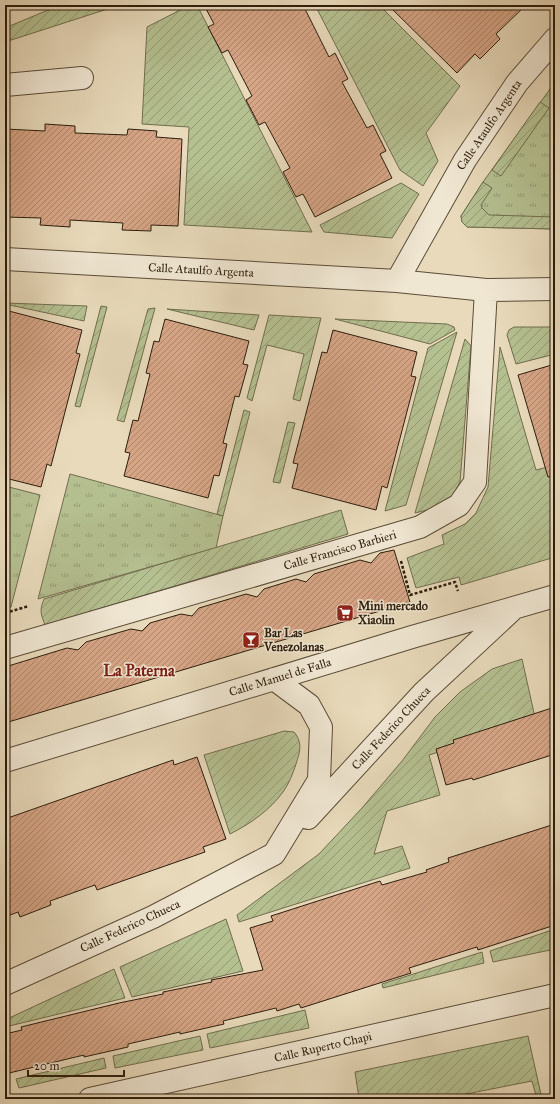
<svg xmlns="http://www.w3.org/2000/svg" width="560" height="1104" font-family="'IM FELL Great Primer',serif">
<defs>
<pattern id="park-tufts" width="24" height="20" patternUnits="userSpaceOnUse"><rect width="24" height="20" fill="#b5c091"/><path d="M3 7l-1-3M5 7V3M7 7l1-3M15 17l-1-3M17 17v-4M19 17l1-3" fill="none" stroke="#939b75"/></pattern>
<pattern id="garden-furrows" width="10" height="10" patternUnits="userSpaceOnUse"><rect width="10" height="10" fill="#b5c091"/><path d="M-1 1l2-2M0 10L10 0M9 11l2-2" fill="none" stroke="#939b75"/></pattern>
<pattern id="building-hatch" width="6" height="6" patternUnits="userSpaceOnUse"><rect width="6" height="6" fill="#d6a586"/><path d="M-1 1l2-2M0 6l6-6M5 7l2-2" fill="none" stroke="#ae866c"/></pattern>
</defs>
<rect width="100%" height="100%" fill="#e8dabb"/>
<filter id="stains"><feTurbulence type="fractalNoise" baseFrequency=".005" numOctaves="4"/><feColorMatrix values="0 0 0 0 .2 0 0 0 0 .09 0 0 0 0 .02 0 0 0 .5 -.17"/></filter>
<radialGradient id="worn" r=".72"><stop offset=".6" stop-color="#630" stop-opacity="0"/><stop offset="1" stop-color="#630" stop-opacity=".3"/></radialGradient>
<path fill="url(#park-tufts)" stroke="#706e4e" d="M555,82V229L467,227L462,222L461,216L483,182Z
M70,474L223,516L216,548L38,599Z
M5,486L40,495L11,607L5,609Z"/>
<path fill="url(#garden-furrows)" stroke="#706e4e" d="M66,5H120L5,42V28L48,10Z
M190,5H197L312,232L184,225L189,127L142,124L147,27Z
M315,5H384L382,8L460,86L426,133L438,161L423,186L400,170Z
M540,102L549,108L501,176L492,170Z
M483,182L492,188L481,205L482,208L489,215L555,217V229L467,227L462,222L461,216Z
M401,183L419,194L392,238L324,232L320,225Z
M5,303L87,306L84,321L5,304Z
M101,306L107,307L80,407L75,406Z
M155,308L124,422L117,420L148,309Z
M167,309L259,315L254,330Z
M269,315L321,318L300,401L293,399L304,354L267,345L252,401L247,398Z
M335,319L447,324L454,327L455,330L430,344Z
M514,327H551L555,347V354L516,364L507,335L509,330Z
M457,332L406,505L385,511L428,348Z
M465,339L471,346L460,482L451,499L443,506L415,513Z
M500,347L536,470L555,465V557L461,585L459,577L416,588L407,558L444,544L442,535L465,524L476,513L488,487Z
M244,410L250,412L223,516L217,514Z
M288,422L295,423L280,483L273,482Z
M341,510L348,534L45,625C41,614 39,611 44,599Z
M522,659L536,722L429,755L440,795L387,811L374,854L402,846L410,868L239,922L237,915L319,854L362,808L402,761L435,717L460,692L492,669Z
M284,731L294,732C303,743 300,751 296,764C293,773 289,784 283,792C270,810 250,824 230,834L204,755Z
M226,919L243,971L132,997L120,967Z
M555,929V949L493,962L490,951Z
M482,952L484,963L383,988L382,984Z
M114,969L125,998L5,1027V1020Z
M305,1010L309,1028L210,1048L207,1034Z
M200,1036L203,1050L115,1068L113,1056Z
M528,1036L542,1099H537L532,1081L441,1099H355L359,1098L355,1072Z
M104,1058L106,1068L19,1088L16,1079Z"/>
<path fill="url(#building-hatch)" stroke="#2c1d0c" d="M204,5H303L329,57L335,53L348,79L342,82L367,128L373,125L386,151L380,154L392,178L315,217L303,194L296,197L283,172L290,168L265,122L259,125L246,100L252,96L228,50L222,53L208,27L214,24Z
M388,5H526L496,34L500,39L480,59L475,54L457,73Z
M45,124L75,126V133L127,135L128,129L157,131L156,137L182,139L178,226L151,225V231L122,230L123,223L70,220V227L40,225L41,218L5,217V129L45,131Z
M5,310L82,330L76,353L80,354L51,466L47,464L41,487L5,478Z
M165,319L249,341L243,364L248,365L239,397L235,396L223,443L227,444L219,476L214,475L208,498L124,476L130,453L125,452L133,420L138,421L150,374L146,373L154,341L159,342Z
M333,330L417,352L411,376L416,377L387,488L382,486L376,510L292,488L298,464L293,463L322,352L327,353Z
M555,364V476L548,477L518,375Z
M394,550L410,602L5,723V667L67,648L78,650L86,642L131,629L142,631L150,623L181,614L192,616L199,608L246,594L257,597L264,589L296,579L306,582L314,574L360,560L371,563L380,553Z
M555,707V754L473,780L472,778L446,785L436,749L454,743L453,740Z
M197,757L226,839L203,847L205,852L128,879L97,890L95,885L50,901L51,905L20,917L18,912L5,917V819L173,760L174,765Z
M555,824V925L478,950L477,947L409,968L411,973L301,1008L299,1004L277,1011L276,1008L223,1021L224,1024L180,1034V1032L128,1044V1047L84,1057V1055L5,1074V1034L22,1030L21,1027L119,1003L163,994V992L212,982L211,980L263,970L250,928L273,921L271,916L380,881L382,885L427,872L426,870L449,862L448,858Z"/>
<g fill="none" stroke-linecap="round" stroke-linejoin="round">
<defs>
<path id="minor" d="M5,85L82,78
M5,259L397,281L486,290L555,289
M397,281L465,160L517,83L555,39
M5,648L420,527L459,505L475,482L486,290
M5,761L412,637L555,596
M308,818L424,692L511,611
M5,984L153,917L274,854L319,780L321,727L309,705L274,679
M90,1099L555,995"/>
</defs>
<use href="#minor" stroke="#5b4c38" stroke-width="24"/>
<path stroke="#2c1d0c" stroke-width="2.5" stroke-dasharray="3 2" stroke-linecap="butt" d="M401,561L410,595L455,582L458,591
M5,613L29,606"/>
<use href="#minor" stroke="#f0e7d3" stroke-width="22"/>
</g>
<defs>
<symbol id="supermarket-square" viewBox="-11 -11 22 22"><rect x="-9" y="-9" width="18" height="18" rx="4" fill="#8f2418" stroke="#f0e7d3"/><path d="M-6-5.5h2.5l.6 2H6L4.5 2H-2.5L-4.4-4H-6ZM-1.5 3.2a1.3 1.3 0 1 0 .1 0ZM3 3.2a1.3 1.3 0 1 0 .1 0Z" fill="#fff"/></symbol>
<symbol id="bar-square" viewBox="-11 -11 22 22"><rect x="-9" y="-9" width="18" height="18" rx="4" fill="#8f2418" stroke="#f0e7d3"/><path d="M-6-5H6L.8 .8V4.5H3.5V6h-7V4.5H-.8V.8Z" fill="#fff"/></symbol>
</defs>
<g fill-rule="evenodd">
<use href="#supermarket-square" x="335" y="603" width="20" height="20"/>
<use href="#bar-square" x="241" y="630" width="20" height="20"/>
</g>
<g text-anchor="middle" dominant-baseline="central" stroke-width="3" stroke-linejoin="round" paint-order="stroke">
<g font-size="12" fill="#2c1d0c" stroke="#f0e7d3">
<text transform="translate(489 125) rotate(-56)">Calle Ataulfo Argenta</text>
<text transform="translate(201 270) rotate(3)">Calle Ataulfo Argenta</text>
<text transform="translate(340 550) rotate(-16)">Calle Francisco Barbieri</text>
<text transform="translate(280 677) rotate(-17)">Calle Manuel de Falla</text>
<text transform="translate(391 728) rotate(-47)">Calle Federico Chueca</text>
<text transform="translate(130 926) rotate(-25)">Calle Federico Chueca</text>
<text transform="translate(323 1047) rotate(-13)">Calle Ruperto Chapi</text>
</g>
<g font-size="12" font-weight="bold" fill="#2c1d0c" stroke="#f0e7d3" text-anchor="start">
<text x="358" y="606">Mini mercado<tspan x="358" dy="14">Xiaolin</tspan></text>
<text x="264" y="633">Bar Las<tspan x="264" dy="14">Venezolanas</tspan></text>
</g>
<g font-size="16" font-weight="bold" fill="#7a1f14" stroke="#f0e7d3">
<text x="139" y="670">La Paterna</text>
</g>
</g>
<rect width="560" height="1104" fill="none" stroke="#e8dabb" stroke-width="20"/>
<rect x="6" y="6" width="548" height="1092" fill="none" stroke="#2c1d0c" stroke-width="2"/>
<rect x="10" y="10" width="540" height="1084" fill="none" stroke="#2c1d0c"/>
<path d="M28 1070v6h96v-6" fill="none" stroke="#2c1d0c" stroke-width="2"/>
<text x="34" y="1070" font-size="12" fill="#2c1d0c" stroke="#f0e7d3" stroke-width="3" paint-order="stroke">20 m</text>
<rect width="100%" height="100%" filter="url(#stains)"/>
<rect width="100%" height="100%" fill="url(#worn)"/>
</svg>
